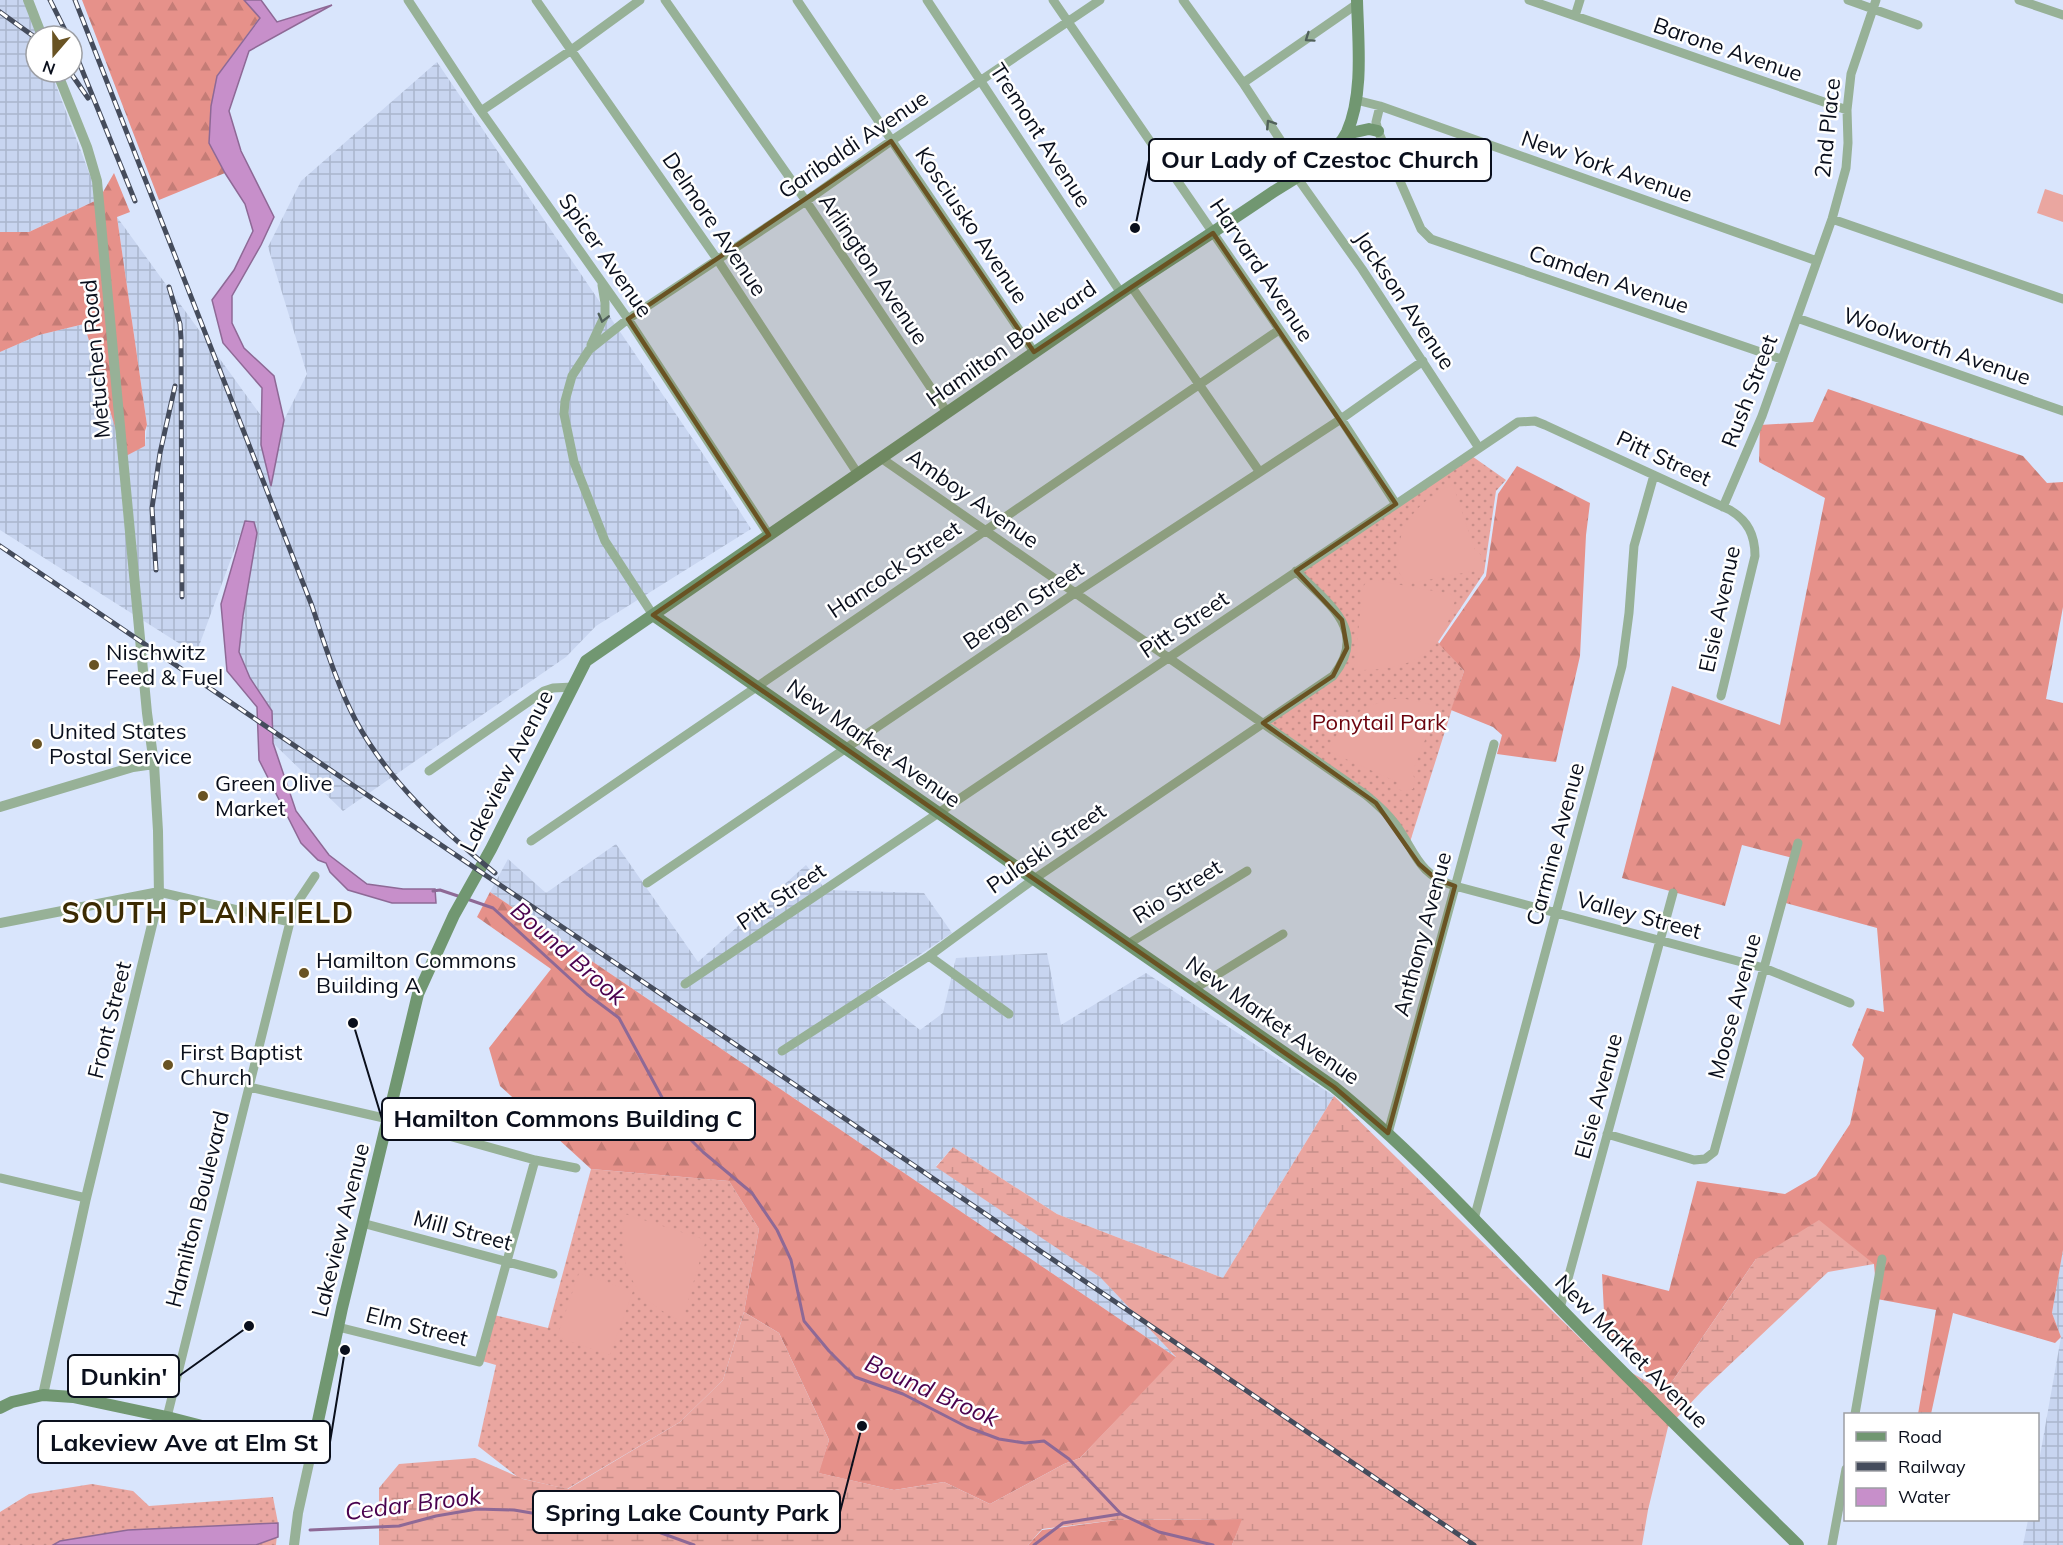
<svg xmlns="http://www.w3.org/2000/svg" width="2063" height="1545" font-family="Mulish,sans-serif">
<defs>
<pattern id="industrial-grid" width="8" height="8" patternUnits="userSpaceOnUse" patternTransform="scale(1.5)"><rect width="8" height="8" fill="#c8d5f0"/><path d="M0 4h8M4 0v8" fill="none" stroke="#aab6cd"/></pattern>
<pattern id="grass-dots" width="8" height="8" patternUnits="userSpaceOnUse" patternTransform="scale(1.5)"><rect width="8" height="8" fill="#eaa6a0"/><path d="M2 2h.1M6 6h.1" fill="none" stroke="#c78e89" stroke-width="1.8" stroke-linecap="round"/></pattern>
<pattern id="forest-firs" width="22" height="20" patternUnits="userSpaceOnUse" patternTransform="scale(1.5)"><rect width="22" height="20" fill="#e6918a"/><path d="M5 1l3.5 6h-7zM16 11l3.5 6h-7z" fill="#c47c76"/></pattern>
<pattern id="wetland-marsh" width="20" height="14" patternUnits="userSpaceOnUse" patternTransform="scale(1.5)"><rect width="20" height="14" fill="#eaa6a0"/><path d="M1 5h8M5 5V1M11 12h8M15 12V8" fill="none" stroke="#c78e89"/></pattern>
</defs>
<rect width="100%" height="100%" fill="#d9e5fc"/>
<path fill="url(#industrial-grid)" d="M0,0H24L37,36L36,72H51L99,199L29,232H0Z
M437,62L705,457L751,529L596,626L566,657L343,811L273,743L272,711L250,678L239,652L254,522L245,521L196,654L0,530V352L39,335L84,324L124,456L145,446L147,425L117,217L262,417L284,420L307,374L268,247L301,181Z
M616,844L698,962L806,865L826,890L924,893L952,933L869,989L920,1030L943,1013L956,958L1047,953L1061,1025L1146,973L1334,1096L1223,1278L1057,1214L953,1147L936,1166L1100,1277L1177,1358L490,892L508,859L546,893Z
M2063,1250V1545H2023L2028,1520H2038V1467L2061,1337L2052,1313Z"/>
<path fill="url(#grass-dots)" d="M1469,454L1506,480L1496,491L1484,573L1438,642L1464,671L1410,842L1349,782L1264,723L1340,669L1345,625L1294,575Z
M591,1169L729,1181L759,1229L744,1312L723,1380L680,1422L567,1489L519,1478L478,1446L496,1365L482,1361L494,1315L548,1328Z
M92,1484L133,1491L149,1506L273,1497L278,1523L276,1545H0V1512L29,1494Z"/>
<path fill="url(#forest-firs)" d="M82,0H244L260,17L217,76L209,143L225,173L159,200Z
M114,173L130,212L117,217L147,425L145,431V446L124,457L84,324L39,335L0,352V232H29L99,199Z
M1828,389L2023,456L2047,483L2063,482V607L2046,699L2063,703V1250L2052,1313L2061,1337L2055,1343L1953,1313L1931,1414H1918L1936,1310L1877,1299L1874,1264L1756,1259L1665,1392L1605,1331L1602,1274L1669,1291L1697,1181L1785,1194L1816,1176L1850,1124L1864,1058L1852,1045L1867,1008L1884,1012L1877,928L1782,902L1793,858L1742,845L1725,906L1622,878L1672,686L1780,725L1825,498L1759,462L1760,425L1813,422Z
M1517,466L1590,503L1586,535L1580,656L1556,762L1497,754L1502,735L1493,727L1451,710L1464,671L1439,644L1486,576L1498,494Z
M490,892L1177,1358L1080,1458L1064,1464L990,1504L944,1482L894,1490L818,1473L829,1440L779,1333L744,1312L759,1229L729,1181L591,1169L500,1086L489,1048L551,969L477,917Z
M1243,1519L1232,1545H1028L1042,1530L1116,1520Z"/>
<path fill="url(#wetland-marsh)" d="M1334,1096L1592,1350L1665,1392L1756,1259L1819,1220L1874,1264L1828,1272L1704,1389L1668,1427L1648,1510L1642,1545H1232L1242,1519L1116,1520L1042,1529L1028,1545H379V1488L399,1464L475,1458L523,1479L568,1489L680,1422L723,1380L744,1312L779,1333L829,1440L819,1473L894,1490L944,1482L990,1504L1064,1464L1080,1458L1176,1357L1100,1277L936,1167L953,1147L1057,1214L1223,1278Z"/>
<path fill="#eaa6a0" d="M2045,189L2063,195V222L2037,213Z
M1453,485L1475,550C1483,555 1483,558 1482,568L1479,570L1407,584C1404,580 1401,576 1399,572C1397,567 1398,560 1398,554C1399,521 1424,497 1453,485Z
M1374,580L1456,595C1444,655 1412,671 1354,670L1363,587L1367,581Z
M1400,698L1422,702L1438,707L1412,773L1415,779L1413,789L1403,791L1398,789L1397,782L1328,751C1344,716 1364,704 1400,698Z
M625,1214L706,1240L682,1321C633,1300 616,1266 625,1214Z
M579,1273L633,1291L610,1355L557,1337Z"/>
<path fill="#c78fca" stroke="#8e6996" stroke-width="1.5" d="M244,0H261L277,22L332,5L249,51L229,111L241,151L274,217L261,245L232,296V323L244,348L274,376L284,420L271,486L261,445L262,388L223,343L212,300L234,270L253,231L245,204L225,173L209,143L211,106L217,76L260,18Z
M245,521L254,522L257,533L243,616L239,652L250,678L272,711L273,743L296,811L329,855L367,884L403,889H435L436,903H392L348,890L330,872L326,863L318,860L301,843L259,760L257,707L227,671L221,604Z
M278,1523V1537L256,1545H53L60,1541L128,1530Z"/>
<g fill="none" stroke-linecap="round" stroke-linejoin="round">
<path stroke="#8e6996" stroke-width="3" d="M433,891L440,890L461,897
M467,899L493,908L587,994L619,1018L678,1127L703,1152L752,1193L777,1230L791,1260L804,1321L829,1351L855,1377L903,1394L967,1427L999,1439L1025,1443L1044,1441L1069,1459L1121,1514L1159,1532L1213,1545
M310,1530L399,1526L436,1516L477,1509L514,1510L561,1518L595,1529L653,1530L694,1545
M1034,1545L1063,1523L1120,1514"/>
<path stroke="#97b197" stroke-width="9" d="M408,0L481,111L628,319L769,535
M536,0L717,259L858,474
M665,0L806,201L947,412
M797,0L1034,352
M927,0L1121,293
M1053,0L1341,419L1396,504
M1183,0L1243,83L1302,173
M1529,0L1847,110
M1848,0L1918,25
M2019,0L2063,15
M1575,16L1580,0
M1243,83L1357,4
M1356,100L1380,106L1817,261
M1380,106L1376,122L1378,131L1421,229L1431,239L1781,359
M481,111L570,51L640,0
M1296,176L1362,269L1479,448
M1832,219L2063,299
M1131,286L1259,471
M1797,318L2063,411
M591,345L605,315V303L602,285
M881,458L1366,795C1377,804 1388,814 1396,825C1416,853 1418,875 1455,886L1764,968L1850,1003
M1723,507L1762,416L1832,219L1846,168L1848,143L1847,110L1851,74L1876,0
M653,615L605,541L574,462L564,414L565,401L572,376L589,350L628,319L806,201L891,141L1100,0
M429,771L544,691L553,688L573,687
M531,841L1279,330
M647,883L1075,593L1341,419L1423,361
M159,892L290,922
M1128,944L1247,871
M929,956L1009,1014
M685,984L1518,422L1535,421L1545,425L1730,510C1748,521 1755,535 1755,556L1721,696
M1194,989L1283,934
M782,1051L929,956L1034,879L1333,676C1370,630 1327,603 1296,571
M249,1087L388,1119L535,1160L576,1168
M1388,1133L1494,744
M1607,1134L1694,1160L1705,1159L1714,1152L1798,843
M0,1178L86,1198
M1474,1219L1622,666L1629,613L1634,546L1654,475
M362,1223L553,1274
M1560,1308L1673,893
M338,1327L479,1362L535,1160
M1855,1414L1882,1259
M167,1417L290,922L295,906L315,876
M1832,1545L1846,1469"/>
<path stroke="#97b197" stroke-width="10" d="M28,0L42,36
M0,807L133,767L154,764
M0,923L159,892
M43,1395L86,1198L159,896L158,831L154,764L147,713L97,181L87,147L57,72
M294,1545L298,1513L311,1454"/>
<path stroke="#719771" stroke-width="12" d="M1346,134L1369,129L1378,131
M653,615L1334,1087C1415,1153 1486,1232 1559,1307C1637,1388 1718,1466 1798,1545
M0,1408L12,1402L43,1395L73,1397L167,1417L311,1454L342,1308L418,994L454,915L491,849L586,661L1131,286C1178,255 1226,224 1273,192C1296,177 1335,157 1347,132C1364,94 1358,41 1357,0"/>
<defs>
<path id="rail" d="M50,0L68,36
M75,0L312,606C325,645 337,685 356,721C389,782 442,830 495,873
M0,12L36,38
M72,45L135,201
M70,72L88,98
M169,287L180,324L181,338L182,597
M0,546L1474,1545
M156,570L152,508L160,453L175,386"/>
</defs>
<use href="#rail" stroke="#454c5c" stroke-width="5"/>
<use href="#rail" stroke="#fff" stroke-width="3" stroke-dasharray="9" stroke-linecap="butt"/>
</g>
<defs><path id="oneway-chevron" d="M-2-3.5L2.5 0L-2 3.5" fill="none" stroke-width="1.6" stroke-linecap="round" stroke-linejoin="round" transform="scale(1.5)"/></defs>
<g stroke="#50605a">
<use href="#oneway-chevron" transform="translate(1309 38) rotate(145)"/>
<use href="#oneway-chevron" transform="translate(1270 124) rotate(-123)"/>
<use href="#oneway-chevron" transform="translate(603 318) rotate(104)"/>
</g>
<path fill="#695323" fill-opacity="0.2" stroke="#695323" stroke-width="4.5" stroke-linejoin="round" d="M891,141L1034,352L1213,233L1396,504L1296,571L1342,620L1347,648L1333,676L1263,723L1376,803L1419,864L1436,879L1455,886L1388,1133L1334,1087L653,615L769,535L628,319Z"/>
<g fill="#695323" stroke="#fff" stroke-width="2">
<circle cx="94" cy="665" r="6"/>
<circle cx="37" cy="744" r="6"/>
<circle cx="203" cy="796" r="6"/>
<circle cx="304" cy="973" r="6"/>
<circle cx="168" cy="1065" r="6"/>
</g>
<g text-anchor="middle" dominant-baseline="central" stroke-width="5" stroke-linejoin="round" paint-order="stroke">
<g font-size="22" fill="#0a0f1c" stroke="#fff">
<text transform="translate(1728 49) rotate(19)">Barone Avenue</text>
<text transform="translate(1827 128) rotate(-84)">2nd Place</text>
<text transform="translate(1041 135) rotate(57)">Tremont Avenue</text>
<text transform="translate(853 144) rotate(-34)">Garibaldi Avenue</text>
<text transform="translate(1607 166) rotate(19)">New York Avenue</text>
<text transform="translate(715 224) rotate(56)">Delmore Avenue</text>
<text transform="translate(972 225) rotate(56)">Kosciusko Avenue</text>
<text transform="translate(606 255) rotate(55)">Spicer Avenue</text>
<text transform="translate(874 269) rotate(56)">Arlington Avenue</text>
<text transform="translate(1262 270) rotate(56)">Harvard Avenue</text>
<text transform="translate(1609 279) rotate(19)">Camden Avenue</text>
<text transform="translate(1405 300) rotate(56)">Jackson Avenue</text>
<text transform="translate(1011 343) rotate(-35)">Hamilton Boulevard</text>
<text transform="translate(1937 346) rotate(19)">Woolworth Avenue</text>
<text transform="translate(95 359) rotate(-95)">Metuchen Road</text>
<text transform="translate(1749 391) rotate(-69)">Rush Street</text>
<text transform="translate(1664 458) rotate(25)">Pitt Street</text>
<text transform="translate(973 498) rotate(35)">Amboy Avenue</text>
<text transform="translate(894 569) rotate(-34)">Hancock Street</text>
<text transform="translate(1023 605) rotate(-34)">Bergen Street</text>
<text transform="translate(1719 609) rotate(-78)">Elsie Avenue</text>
<text transform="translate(1184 624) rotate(-34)">Pitt Street</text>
<text transform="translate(874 743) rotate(35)">New Market Avenue</text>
<text transform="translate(506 771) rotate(-63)">Lakeview Avenue</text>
<text transform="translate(1555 844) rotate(-75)">Carmine Avenue</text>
<text transform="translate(1046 848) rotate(-35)">Pulaski Street</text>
<text transform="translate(1177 891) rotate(-32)">Rio Street</text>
<text transform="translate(781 896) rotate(-34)">Pitt Street</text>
<text transform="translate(1639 915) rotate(15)">Valley Street</text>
<text transform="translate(1422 934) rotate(-75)">Anthony Avenue</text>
<text transform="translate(1734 1006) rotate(-75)">Moose Avenue</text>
<text transform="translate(109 1020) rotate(-76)">Front Street</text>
<text transform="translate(1273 1020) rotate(35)">New Market Avenue</text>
<text transform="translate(1598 1096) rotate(-75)">Elsie Avenue</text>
<text transform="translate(197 1209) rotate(-76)">Hamilton Boulevard</text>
<text transform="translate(340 1230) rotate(-76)">Lakeview Avenue</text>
<text transform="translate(463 1230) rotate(15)">Mill Street</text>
<text transform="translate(417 1326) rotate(14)">Elm Street</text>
<text transform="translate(1632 1351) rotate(45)">New Market Avenue</text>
</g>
<g font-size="22" fill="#0a0f1c" stroke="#fff" text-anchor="start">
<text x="106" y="652">Nischwitz<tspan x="106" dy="25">Feed &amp; Fuel</tspan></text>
<text x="49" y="731">United States<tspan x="49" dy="25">Postal Service</tspan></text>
<text x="215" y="783">Green Olive<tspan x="215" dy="25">Market</tspan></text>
<text x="316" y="960">Hamilton Commons<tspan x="316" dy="25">Building A</tspan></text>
<text x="180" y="1052">First Baptist<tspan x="180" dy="25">Church</tspan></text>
</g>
<g font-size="22" fill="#6c030e" stroke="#fff">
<text x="1379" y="722">Ponytail Park</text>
</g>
<g font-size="24" font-style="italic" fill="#4a024f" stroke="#fff">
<text transform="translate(569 953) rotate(41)">Bound Brook</text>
<text transform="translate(932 1390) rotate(24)">Bound Brook</text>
<text transform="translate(413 1503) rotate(-7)">Cedar Brook</text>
</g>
<g font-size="28" font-weight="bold" letter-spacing="1.5" fill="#3c2b02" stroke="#fff">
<text x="208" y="912">SOUTH PLAINFIELD</text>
</g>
</g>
<path fill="none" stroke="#0a0f1c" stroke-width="2" d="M1135 228L1149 160M353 1023L382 1119M249 1326L179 1376M345 1350L330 1442M862 1426L840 1512"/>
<g fill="#0a0f1c" stroke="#fff" stroke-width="2">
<circle cx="1135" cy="228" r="6"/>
<circle cx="353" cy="1023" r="6"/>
<circle cx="249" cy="1326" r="6"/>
<circle cx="345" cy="1350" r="6"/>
<circle cx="862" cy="1426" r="6"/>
</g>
<g fill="#fff" stroke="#0a0f1c" stroke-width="2">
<rect x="1149" y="139" width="342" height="42" rx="6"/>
<rect x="382" y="1098" width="373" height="42" rx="6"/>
<rect x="68" y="1355" width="111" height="42" rx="6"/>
<rect x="38" y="1421" width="292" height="42" rx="6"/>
<rect x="533" y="1491" width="307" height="42" rx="6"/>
</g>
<g font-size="24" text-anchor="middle" font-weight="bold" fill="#0a0f1c">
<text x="1320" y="168">Our Lady of Czestoc Church</text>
<text x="568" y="1127">Hamilton Commons Building C</text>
<text x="124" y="1385">Dunkin'</text>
<text x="184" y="1451">Lakeview Ave at Elm St</text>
<text x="687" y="1521">Spring Lake County Park</text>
</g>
<rect x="1844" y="1413" width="195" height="108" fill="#ffffff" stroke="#9d9fa4" stroke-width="1.5"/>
<rect x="1856" y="1432" width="30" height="9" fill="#719771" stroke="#9d9fa4" stroke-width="1.5"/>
<text x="1898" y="1443" font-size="18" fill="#0a0f1c">Road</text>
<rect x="1856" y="1462" width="30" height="9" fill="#454c5c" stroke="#9d9fa4" stroke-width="1.5"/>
<text x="1898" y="1473" font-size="18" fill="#0a0f1c">Railway</text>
<rect x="1856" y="1488" width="30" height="18" fill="#c78fca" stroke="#9d9fa4" stroke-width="1.5"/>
<text x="1898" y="1503" font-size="18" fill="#0a0f1c">Water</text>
<g transform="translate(54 54) rotate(200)"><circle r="28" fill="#ffffff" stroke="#9d9fa4" stroke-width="1.5"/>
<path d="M0-4.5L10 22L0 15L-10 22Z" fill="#695323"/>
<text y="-9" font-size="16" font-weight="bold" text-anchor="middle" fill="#0a0f1c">N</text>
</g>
</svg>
